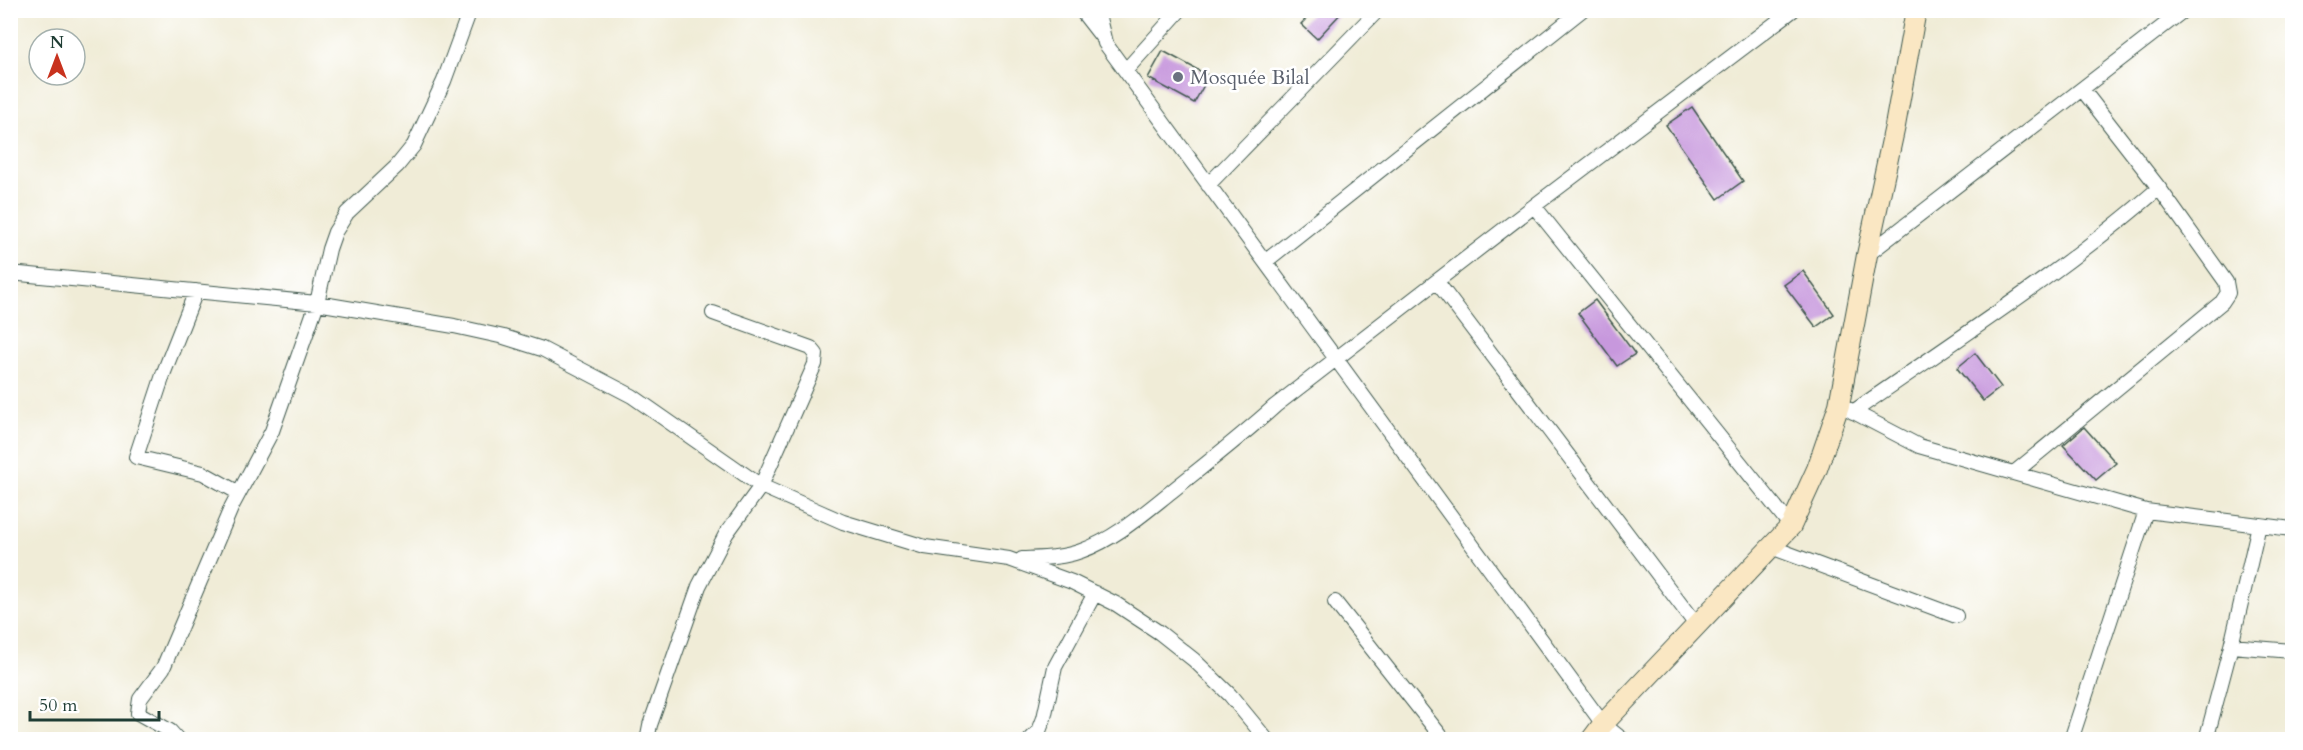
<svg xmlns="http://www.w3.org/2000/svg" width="2303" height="750" font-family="Cardo,serif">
<rect width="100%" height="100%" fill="#fff"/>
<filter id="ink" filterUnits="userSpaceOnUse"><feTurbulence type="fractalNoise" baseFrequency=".0167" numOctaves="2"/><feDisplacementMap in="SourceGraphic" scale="12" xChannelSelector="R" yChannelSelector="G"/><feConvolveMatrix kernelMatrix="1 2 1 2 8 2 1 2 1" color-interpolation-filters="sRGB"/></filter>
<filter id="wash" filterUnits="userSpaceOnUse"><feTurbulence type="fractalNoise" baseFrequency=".008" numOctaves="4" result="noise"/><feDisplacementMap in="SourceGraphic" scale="24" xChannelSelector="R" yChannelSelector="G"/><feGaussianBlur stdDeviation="1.35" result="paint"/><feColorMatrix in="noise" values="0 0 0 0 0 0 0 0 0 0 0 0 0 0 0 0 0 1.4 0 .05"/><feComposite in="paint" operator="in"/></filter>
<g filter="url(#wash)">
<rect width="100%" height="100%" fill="#f0ecd7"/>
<g id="blocks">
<path fill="#c798dd" d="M1315,10H1344L1317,39L1301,24Z
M1163,51L1209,76L1194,103L1148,78Z
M1692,107L1743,181L1718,199L1666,125Z
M1803,271L1834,314L1816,327L1784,285Z
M1595,300L1635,354L1617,366L1578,313Z
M1975,353L2001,387L1983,401L1957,368Z
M2084,427L2116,463L2096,480L2063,445Z"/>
</g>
</g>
<g filter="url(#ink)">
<use href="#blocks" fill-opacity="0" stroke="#3e574c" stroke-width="1.5"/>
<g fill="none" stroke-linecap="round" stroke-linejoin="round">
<defs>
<path id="minor" d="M1081,10L1102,37
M1097,10L1105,43L1603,724L1623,740
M1126,70L1180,10
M1208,185L1378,10
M1534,206L1791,526
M1867,255L2184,10
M1266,261L1582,10
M10,273L317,303L454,326L504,337L542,349L632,396L761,486L843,522L925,547L1009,559L1072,582L1116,604L1160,633L1194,660L1230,695L1267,740
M1437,282L1697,626
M196,291L164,372L136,457L203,473L239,493
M1846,408L1919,446L2146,511L2292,529
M1853,412C1956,340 2064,271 2159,188L2082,89
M2014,473L2222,302L2228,293L2226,282L2159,188
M1771,547L1956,616
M1022,559C1042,558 1062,558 1081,551C1115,539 1144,513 1172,491C1207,463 1242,436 1275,406L1534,206L1793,10
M1335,602L1444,740
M2231,646L2292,651
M178,740L170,731L138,713L140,699L163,668L232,506L272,431L317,303L329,249L335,232L347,213L397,166L414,145L444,81L470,10
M647,740L650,725L699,586L726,534L761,486L815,364L816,354L811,348L713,313
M1030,740L1039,731L1044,718L1055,667L1095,593
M2071,740L2146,511
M2206,740L2231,646L2259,525"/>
<path id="secondary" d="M1591,740L1603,724L1791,526L1817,469L1839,405L1867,255L1895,126L1916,10"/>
</defs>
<use href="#minor" stroke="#3e574c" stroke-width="16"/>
<use href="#secondary" stroke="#3e574c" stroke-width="22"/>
<use href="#minor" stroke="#fff" stroke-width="14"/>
<use href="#secondary" stroke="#fae7c3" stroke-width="20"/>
</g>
</g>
<circle fill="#6b7280" stroke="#fff" stroke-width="2" cx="1178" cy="77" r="6"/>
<g text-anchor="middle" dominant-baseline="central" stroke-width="5" stroke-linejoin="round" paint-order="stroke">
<g font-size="20" fill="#5b616d" stroke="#fff" text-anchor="start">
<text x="1190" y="77">Mosquée Bilal</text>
</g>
</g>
<rect width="2303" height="750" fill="none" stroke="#fff" stroke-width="36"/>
<g transform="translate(57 57)"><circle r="28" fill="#ffffff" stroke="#a5b1ae" stroke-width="1.5"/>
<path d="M0-4.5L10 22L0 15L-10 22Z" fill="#c8321e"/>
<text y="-9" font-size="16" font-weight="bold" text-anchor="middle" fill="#1f3d34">N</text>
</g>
<path d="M30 711v9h129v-9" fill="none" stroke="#1f3d34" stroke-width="3"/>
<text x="39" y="711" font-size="18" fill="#1f3d34" stroke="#ffffff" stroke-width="4.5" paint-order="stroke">50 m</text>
</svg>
